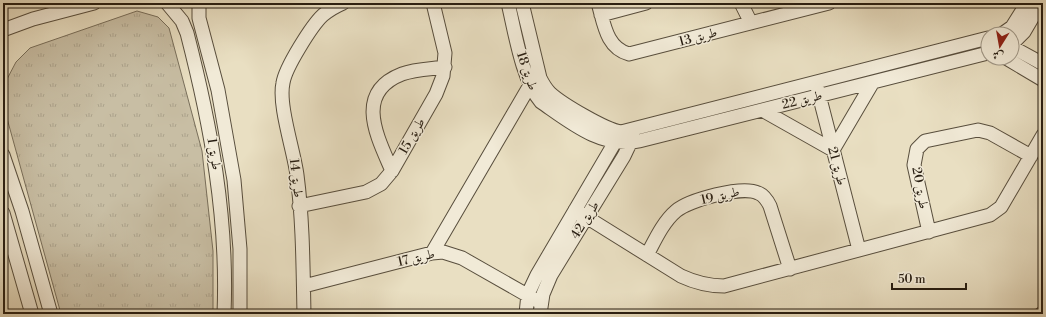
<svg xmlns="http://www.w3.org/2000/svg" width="1046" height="317" font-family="'Libre Bodoni',Amiri,serif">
<defs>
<pattern id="park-tufts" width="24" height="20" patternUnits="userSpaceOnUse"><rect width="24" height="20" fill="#c8bea4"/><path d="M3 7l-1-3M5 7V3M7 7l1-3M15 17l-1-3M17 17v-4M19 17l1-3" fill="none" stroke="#aca38c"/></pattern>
</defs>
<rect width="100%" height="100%" fill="#e9dfc2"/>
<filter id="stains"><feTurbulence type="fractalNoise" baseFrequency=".005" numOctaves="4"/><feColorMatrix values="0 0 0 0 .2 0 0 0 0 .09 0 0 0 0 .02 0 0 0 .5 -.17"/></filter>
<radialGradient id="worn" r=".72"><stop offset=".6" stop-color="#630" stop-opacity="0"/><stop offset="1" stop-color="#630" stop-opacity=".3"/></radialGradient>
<path fill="url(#park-tufts)" stroke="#786e5a" d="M137,11L158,17L169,28L202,151L213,251V314H61L5,111L6,81L16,62L30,48Z"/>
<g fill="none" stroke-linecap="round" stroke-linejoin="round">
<defs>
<path id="minor" d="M167,3L182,21L187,33C211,126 228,218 224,314
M199,3V18L218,90L234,180L240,249V314
M508,3C515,32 522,80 541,102C570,122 602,149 639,141L988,53
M522,3L540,78C543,84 546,89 550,93C562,104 606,130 621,132L988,38
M598,3C604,23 606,48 629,54L829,3
M741,3L751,23
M601,15L646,3
M3,30L33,19L94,3
M1002,34L1012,27L1027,3
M1012,44L1024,32L1041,3
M1012,47L1043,64
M1006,58L1043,80
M817,87L859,250
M762,110L833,150L873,82
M3,155L22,211L51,314
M392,171C378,138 353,93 402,74C415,69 431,69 445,67
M299,206L366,192L381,184L392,171L436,94L443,76L445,53L433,3
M575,210L681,276C696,283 708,286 724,286L990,215L1001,207L1043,135
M3,213L32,314
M929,232L914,165L917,149L925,141L978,130L990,133L1031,156
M432,253L533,80
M647,255C655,240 663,222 676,211C689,200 742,185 758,193C764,195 767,200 770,206L790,269
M304,286L432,253L443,252L462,258L541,303
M304,314C303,268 303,221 297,175C294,151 278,105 283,83C285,68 312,25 323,15C329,10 336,6 343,3
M526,314L528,294L537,275L618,137
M540,314L543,294L551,275L624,156L633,137
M1041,314L1043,313"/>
</defs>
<use href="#minor" stroke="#584e3d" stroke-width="15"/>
<use href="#minor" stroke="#f1ead7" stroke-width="13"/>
</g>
<g text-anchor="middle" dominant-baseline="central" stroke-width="3" stroke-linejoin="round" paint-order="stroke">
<g font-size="13" fill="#271d11" stroke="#f1ead7">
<text transform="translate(698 37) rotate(-15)">طريق 13</text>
<text transform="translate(527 71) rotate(71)">طريق 18</text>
<text transform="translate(802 100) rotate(-14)">طريق 22</text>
<text transform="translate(412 136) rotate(-60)">طريق 15</text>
<text transform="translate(214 154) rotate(81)">طريق 1</text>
<text transform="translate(837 166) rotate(75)">طريق 21</text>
<text transform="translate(296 178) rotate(83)">طريق 14</text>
<text transform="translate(920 188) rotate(80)">طريق 20</text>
<text transform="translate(720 196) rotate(-13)">طريق 19</text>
<text transform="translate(585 220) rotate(-58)">طريق 42</text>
<text transform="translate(416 258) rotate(-13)">طريق 17</text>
</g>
</g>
<rect width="1046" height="317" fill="none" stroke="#e9dfc2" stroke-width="16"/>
<rect x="4" y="4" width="1038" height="309" fill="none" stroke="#271d11" stroke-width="2"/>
<rect x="8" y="8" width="1030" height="301" fill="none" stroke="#271d11"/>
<g transform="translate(1000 46) rotate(191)"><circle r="19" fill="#f1ead7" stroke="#a09888"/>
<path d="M0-3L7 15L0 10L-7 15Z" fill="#8f2418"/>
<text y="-6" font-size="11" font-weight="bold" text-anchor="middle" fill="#271d11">ش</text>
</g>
<path d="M892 283v6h74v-6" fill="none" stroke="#271d11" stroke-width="2"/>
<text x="898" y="283" font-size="12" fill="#271d11" stroke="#f1ead7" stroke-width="3" paint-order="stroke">50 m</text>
<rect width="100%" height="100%" filter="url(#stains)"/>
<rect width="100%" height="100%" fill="url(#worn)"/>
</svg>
